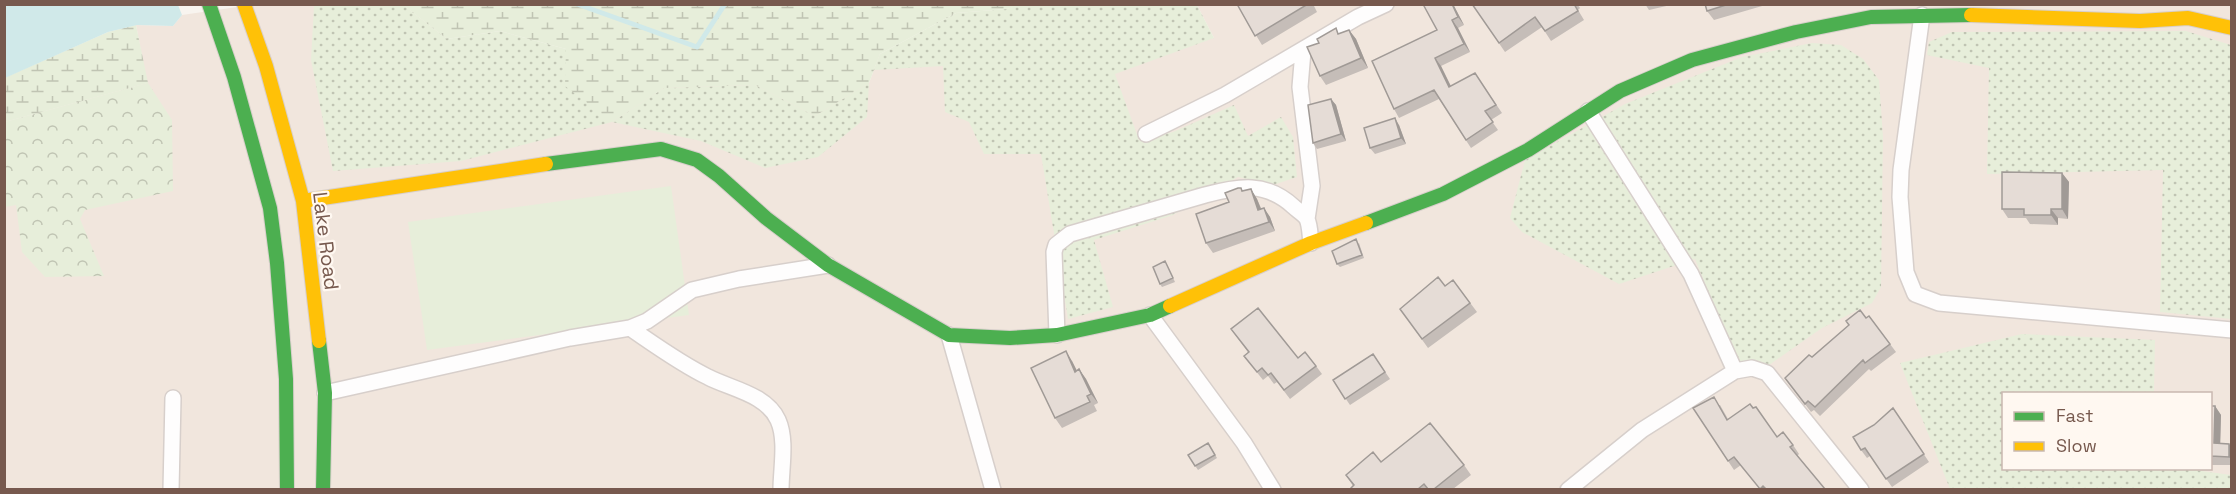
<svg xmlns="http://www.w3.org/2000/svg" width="2236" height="494" font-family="'Space Grotesk',sans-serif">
<defs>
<pattern id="grass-dots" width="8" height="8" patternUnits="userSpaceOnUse" patternTransform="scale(1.5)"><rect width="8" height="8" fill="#e7eeda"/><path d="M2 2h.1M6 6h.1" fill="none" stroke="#c0c4b3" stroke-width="1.8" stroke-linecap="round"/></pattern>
<pattern id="forest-crowns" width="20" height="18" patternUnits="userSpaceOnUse" patternTransform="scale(1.5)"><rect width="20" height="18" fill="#e7eeda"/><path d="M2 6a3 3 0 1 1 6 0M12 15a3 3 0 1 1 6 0" fill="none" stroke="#c0c4b3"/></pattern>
<pattern id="wetland-marsh" width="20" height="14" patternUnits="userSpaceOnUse" patternTransform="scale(1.5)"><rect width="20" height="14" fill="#e7eeda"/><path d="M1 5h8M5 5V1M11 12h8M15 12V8" fill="none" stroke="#c0c4b3"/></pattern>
</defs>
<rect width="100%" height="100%" fill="#f8f4ef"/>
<path fill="#f1e6dd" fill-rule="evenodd" d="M251,5H403L447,39L869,83L880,54L1214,38L1197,5H2231V489L5,490V122L147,83L136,25L173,26L182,15ZM2004,394H2210V468H2004Z"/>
<path fill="url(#grass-dots)" d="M1021,4L1197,5L1214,38L1115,74L1139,140L1173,132L1234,105L1248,136L1281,117L1293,137L1297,177L1273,185L1238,177L1173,215L1094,240L1113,307L1068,319L1041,154H984L969,122L945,112L943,66L874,70L880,54L956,13L1007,9Z
M314,5H403L447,39L500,31L566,49L612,122L664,88L755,85L815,116L869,83L867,117L818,157L765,168L701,141L612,122L461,161L333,171L311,60Z
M2186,31L2231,45V319L2160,312L2163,170L1987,174L1989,68L1927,55L1929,42L1952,32Z
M1812,43L1841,45L1863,59L1879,80L1883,137L1881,287L1872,303L1822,328L1759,372L1738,365L1695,259L1619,284L1522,232L1510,218L1525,160L1625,104L1742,57Z
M2022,334L2155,340L2154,393L2004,394V468H2180L2231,475V489H1950L1900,363Z"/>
<path fill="url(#forest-crowns)" d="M148,83L172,120L173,191L85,210L80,219L104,276L45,277L22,252L16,205L5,207V122Z"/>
<path fill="url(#wetland-marsh)" d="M403,5H1021L1007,9L956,13L880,54L869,83L815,116L755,85L664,88L612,122L565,86L566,49L500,31L447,39Z
M136,25L148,83L5,122L4,78L108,32Z"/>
<path fill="#e7eeda" d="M671,186L689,315L427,350L408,222Z"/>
<path fill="#d0e9e9" d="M4,5H178L182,15L173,26L137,25L108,32L5,78Z"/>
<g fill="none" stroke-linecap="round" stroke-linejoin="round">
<path stroke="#d0e9e9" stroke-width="5" d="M577,4L697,47L725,4"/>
<defs>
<path id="street" d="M1922,15L1901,170L1900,197L1906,272L1915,294L1939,303L2232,330
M1303,51L1300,87L1312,186L1307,219
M1588,111L1691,274L1735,371
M1146,134L1225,95L1358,17L1386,4
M1150,315L1244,443L1273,490
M630,328C655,345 681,364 708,377C731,389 766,394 778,420C787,440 781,468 781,490
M949,335L993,490
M1057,335L1054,252L1056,245L1070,234L1205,195C1239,186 1266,181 1294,207C1297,210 1305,215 1307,219C1310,225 1310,236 1311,243
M325,393L570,338L630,328L647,321L692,290L739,279L828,265
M171,490L173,398
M1568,490L1642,430L1735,371L1752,368L1767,373L1861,490"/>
<path id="fast" d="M209,4L234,77L270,208L277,263L286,379L287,490
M546,164L661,149L697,160L719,176L766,218L828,265L949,335L1010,338L1057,335L1150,315L1170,306
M1366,223L1443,194L1528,150L1620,91L1692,60L1796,32L1871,17L1971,15
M319,341L325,393L323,490"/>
<path id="slow" d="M244,4L266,66L303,201L319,341
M1971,15L2140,21L2188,18L2232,28
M303,201L546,164
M1170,306L1311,243L1366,223"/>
</defs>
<use href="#street" stroke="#d7cfcb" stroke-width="18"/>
<use href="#fast" stroke="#d8cfcb" stroke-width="16"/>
<use href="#slow" stroke="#d8cfcb" stroke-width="16"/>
<use href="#street" stroke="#fefdfd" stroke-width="15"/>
<use href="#fast" stroke="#4caf50" stroke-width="14"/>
<use href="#slow" stroke="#ffc107" stroke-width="14"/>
</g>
<path fill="#c5bdb8" d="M1237,4H1313L1317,12L1262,45Z
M1453,4L1464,25L1458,28L1470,52L1441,66L1451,86L1475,73L1502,113L1491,120L1498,130L1471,148L1439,99L1399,118L1394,109Z
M1472,4H1577L1580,8L1578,10L1584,20L1551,41L1542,27L1505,52Z
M1645,4H1675L1649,10Z
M1705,4H1769L1714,20L1707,11Z
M1349,30L1356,39L1368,68L1326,85L1320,76L1340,33Z
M1331,99L1336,105L1346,141L1317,149L1313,143Z
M1399,125L1406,144L1375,154L1370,148Z
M2062,173L2069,182L2068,219L2058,218V225L2030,224L2026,218H2008L2002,209Z
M1251,189L1257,199L1261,208H1264L1270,217L1275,231L1213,253L1206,243L1229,202L1243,191Z
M1359,243L1364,258L1340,267L1337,264Z
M1165,261L1175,282L1162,287L1160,284Z
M1453,280L1477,312L1428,348L1400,309L1445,286Z
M1866,318L1890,344L1896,352L1871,371L1869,369L1820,416L1814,410L1811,412L1785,378Z
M1231,329L1316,366L1322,374L1290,399L1277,382L1274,384L1268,376L1263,380L1244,356L1248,352Z
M1373,354L1390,379L1350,405L1333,380Z
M1072,361L1077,371L1079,369L1086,379L1098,403L1094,405L1097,411L1062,428L1055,418Z
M1720,405L1728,419L1777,437L1793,445L1799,454L1797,456L1825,489H1760L1741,465L1734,470L1693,408Z
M2211,406H2215L2221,415L2220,443L2229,444L2232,448V465H2211Z
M1893,408L1929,462L1892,487L1870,456L1867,458L1861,450L1874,425Z
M1208,443L1217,458L1198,470L1188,455Z
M1381,462L1464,465L1471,475L1453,489H1350L1353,486L1346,475Z"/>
<path fill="#a09a96" d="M1452,4H1453L1464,25L1458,17Z
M1452,20L1458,28L1470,52L1464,44Z
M1349,30L1356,39L1368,68L1361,58Z
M1435,58L1441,66L1455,95L1449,87Z
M1331,99L1336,105L1346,141L1341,134Z
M1395,118L1399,125L1406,144L1401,138Z
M2062,173L2069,182L2068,219L2062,209Z
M1251,189L1257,199L1265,219L1258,210Z
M1264,208L1270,217L1275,231L1269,222Z
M2051,209L2058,218V225L2051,215Z
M1066,351L1072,361L1082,381L1075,372Z
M1079,369L1086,379L1098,403L1091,394Z
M2215,406L2221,415L2220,452L2214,443Z
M2229,444L2232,448V460L2229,457Z"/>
<path fill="#e5dcd6" stroke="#a09a96" stroke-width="1.5" d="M1237,4H1308L1255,36Z
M1426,4H1452L1458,17L1452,20L1464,44L1435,58L1449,87L1475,73L1496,105L1485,111L1493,122L1466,140L1434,90L1394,109L1372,61L1437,30L1424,6Z
M1472,4H1574L1578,11L1545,31L1535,17L1499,43Z
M1705,4H1729L1707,11Z
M1336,28L1338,34L1349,30L1361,58L1320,76L1307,47L1319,43L1317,39Z
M1331,99L1341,134L1313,143L1308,105Z
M1395,118L1401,138L1370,148L1364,128Z
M2002,172L2062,173V209H2051V215H2024V209H2002Z
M1238,188H1241L1242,191L1251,189L1258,210L1264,208L1269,222L1206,243L1196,214L1229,202L1225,193Z
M1356,239L1362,255L1337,264L1332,251Z
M1165,261L1173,278L1160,284L1153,267Z
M1438,277L1445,286L1453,280L1470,303L1422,339L1400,309Z
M1258,308L1298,358L1305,352L1316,366L1284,390L1271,373L1268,375L1262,368L1257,372L1244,356L1249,352L1231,329Z
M1860,310L1866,318L1869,316L1890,344L1865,363L1863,360L1815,407L1808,401L1805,404L1785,378L1809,355L1812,357L1849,325L1846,321Z
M1066,351L1075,372L1079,369L1091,394L1087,396L1090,402L1055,418L1031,368Z
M1373,354L1385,372L1345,399L1333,380Z
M1714,397L1727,420L1750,404L1753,408L1756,407L1777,437L1783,432L1793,445L1790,447L1825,489H1766L1763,486L1760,489L1734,457L1728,461L1693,408Z
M2211,406H2215L2214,443L2229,444V457L2211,456Z
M1893,408L1924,454L1886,479L1865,448L1861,450L1853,437L1874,425Z
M1430,423L1464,465L1434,489H1428L1424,484L1418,489H1350L1354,485L1346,475L1373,452L1381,462Z
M1208,443L1215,455L1195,466L1188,455Z"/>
<g text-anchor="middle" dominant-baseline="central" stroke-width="4.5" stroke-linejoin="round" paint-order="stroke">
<g font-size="20" fill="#77594e" stroke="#fff8f1">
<text transform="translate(326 241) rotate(83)">Lake Road</text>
</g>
</g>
<rect width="2236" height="494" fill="none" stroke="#77594e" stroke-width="12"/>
<rect x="2002" y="392" width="210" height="78" fill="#fff8f1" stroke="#c9b8b0" stroke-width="1.5"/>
<rect x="2014" y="412" width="30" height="9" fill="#4caf50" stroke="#c9b8b0" stroke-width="1.5"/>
<text x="2056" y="422" font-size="18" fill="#77594e">Fast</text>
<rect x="2014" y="442" width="30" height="9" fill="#ffc107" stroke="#c9b8b0" stroke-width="1.5"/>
<text x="2056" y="452" font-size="18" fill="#77594e">Slow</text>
</svg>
